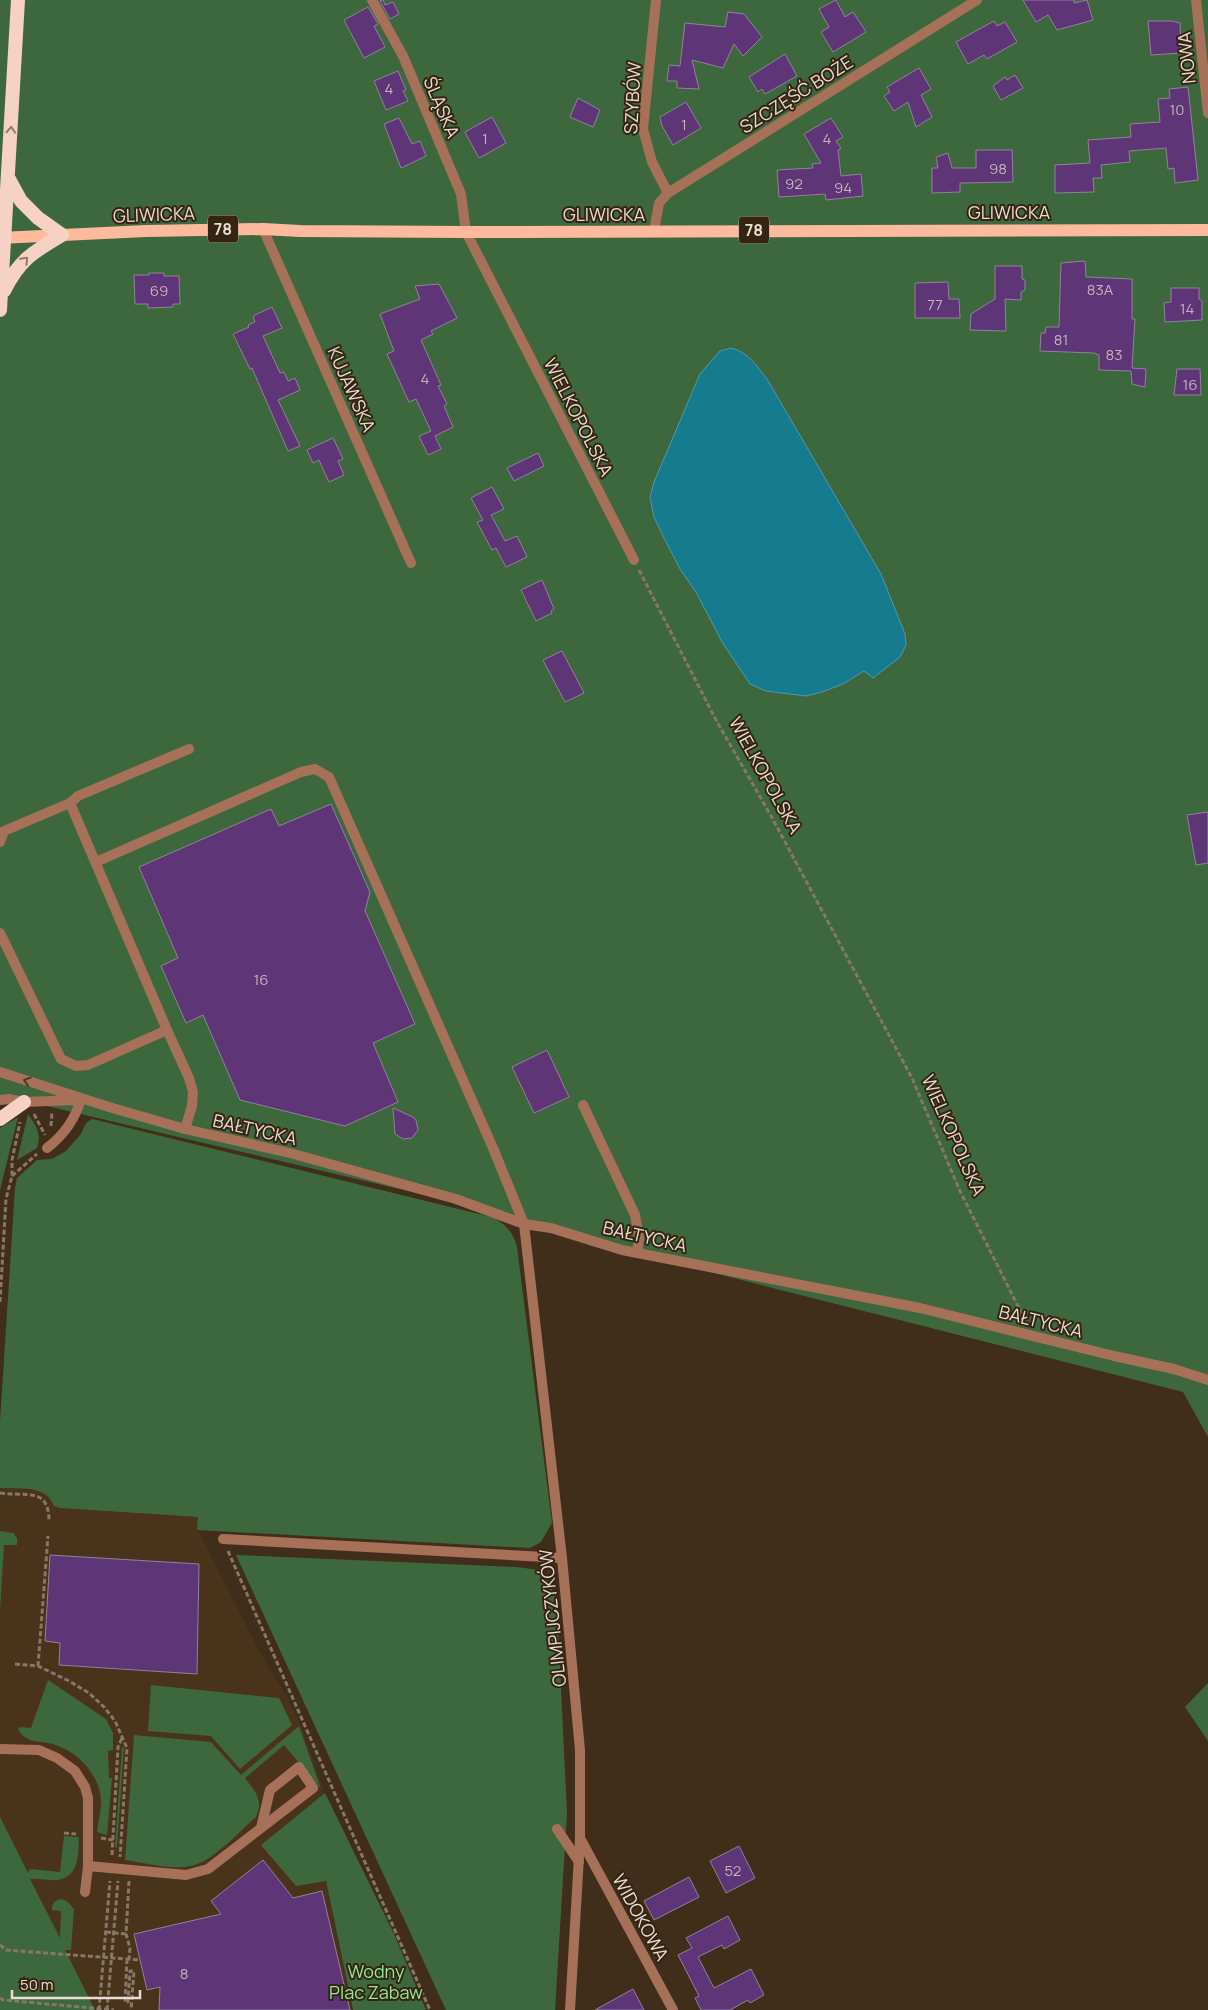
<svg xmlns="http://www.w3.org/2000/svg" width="1208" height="2010" font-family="Manrope,sans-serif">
<rect width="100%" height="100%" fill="#402e1b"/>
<path fill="#4a331b" d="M0,1488L43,1491L50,1497L54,1506L60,1508L198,1517V1530L259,1651L286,1695L301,1726L325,1793L261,1845L326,1881L352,2010H0Z"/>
<path fill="#3d683e" d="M0,0H1208V1437L1183,1392L659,1259L484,1209L0,1095Z
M28,1114C36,1126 42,1133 37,1148L17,1160Z
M18,1117L0,1190V1128Z
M92,1119L491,1217C504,1222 514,1233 517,1247L552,1523L541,1542L530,1548L197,1530L198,1517L60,1508L54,1506C45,1484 22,1490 0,1488V1422L15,1188L17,1178L37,1160L52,1159L66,1151L81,1134L86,1123Z
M0,1531L13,1533L17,1538V1545H4L0,1610Z
M236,1555L516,1567L540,1570L550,1583L557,1604L567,1813L555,2010H446Z
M48,1680L106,1719L113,1733V1750L108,1751L109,1778H112L107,1835L97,1832C98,1822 101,1812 101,1802C101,1773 74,1748 48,1743C36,1741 25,1742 18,1729L20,1727L31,1728Z
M1208,1683V1741L1185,1707Z
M151,1685L279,1698L292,1725L240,1769L211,1736L148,1731Z
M299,1726L321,1789L284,1745L245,1778C255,1792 264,1799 256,1817C240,1831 211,1863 191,1866C170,1870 145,1863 125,1860L134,1735L211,1742L241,1775Z
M122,1747L124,1748L117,1848L115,1847Z
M325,1793L394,1934L426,2010H353L326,1881L296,1886L261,1845Z
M0,1817L28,1873L30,1869L60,1872L64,1836L79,1837C78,1852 80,1873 62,1879C53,1882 40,1878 30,1879L60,1938L61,1911L52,1910C52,1903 54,1901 61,1899L67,1901L74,1909L71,1950H65L95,2010H0Z"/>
<path fill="#157b8f" stroke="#5598a3" d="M731,348C748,352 757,366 767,379L881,574L905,634L906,645L900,657L873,678L864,671L843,684L822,692L806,696L766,691L750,684L722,642L696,592L680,569L663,536L654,517L650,497L654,482L700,374L720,351Z"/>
<path fill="#5e3576" stroke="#91829b" d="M383,0L385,5L393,2L399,14L390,19L380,1Z
M836,0L845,17L853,12L866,32L833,52L821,32L829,27L819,9Z
M1023,0H1074V3L1087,0L1093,20L1057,30L1048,15L1036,22Z
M368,7L378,24L374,26L385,47L364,58L344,20Z
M728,12L744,14L762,37L743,56L734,44L723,68L692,60L699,89L677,88V81H667L669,65L680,66L685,23L725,27Z
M994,21L997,26L1005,22L1017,42L987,59L984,55L968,64L956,42Z
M1148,21H1172L1180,23L1181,53L1151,55Z
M785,54L797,76L765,94L762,89L758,92L749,77Z
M919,68L931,89L921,95L932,117L916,127L908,102L894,111L884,96L890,92L887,87Z
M398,71L406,90L403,91L408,101L386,110L374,81Z
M1015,75L1023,88L1001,100L993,86L1005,77L1007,80Z
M1188,87L1198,180L1175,183L1174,168L1168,169L1166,148L1129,151L1130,162L1101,165L1102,178H1093L1094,192L1055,193V165L1090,163L1088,140L1131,137L1130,124L1160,122L1158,99L1170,98L1169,89Z
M578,98L600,110L593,127L570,117Z
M686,102L701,128L673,145L662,126L660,117Z
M492,117L506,143L479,158L465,132Z
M399,118L412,144L420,141L426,156L401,168L384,124Z
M831,118L843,137L836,141L841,148L838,150L841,176L861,174L863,196L826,200L825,194L779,197L777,170L813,168L812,164L821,163L804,134Z
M976,150H1012L1013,182L960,183V192L932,193V168H938L936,157L948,153L952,168H976Z
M1085,261L1086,277L1132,279V319H1135L1132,368L1146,369L1145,387L1132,384L1131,371L1099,370V355L1094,353L1040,351L1041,333H1045L1046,327H1059L1061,263Z
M995,266H1022V279L1025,280V290L1021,292V300L1005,299L1006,331L970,330L971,314L995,299Z
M149,273H164V276H179L180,304H173V307L148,308V304H135L134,275H149Z
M948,282L949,299H959L960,318H915V283Z
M439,284L457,318L431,331L433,334L421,340L441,385L438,386L447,404L444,406L453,427L435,436L441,449L428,455L419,436L431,431L416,399L409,402L387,354L394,351L380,314L420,299L415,286Z
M1171,288H1199V299L1202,301V320L1165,322L1164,303L1171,302Z
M272,307L282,328L263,336L280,373L284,372L288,381L295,378L300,390L278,400L300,446L288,451L252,368L250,369L233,334L249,327L248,325L255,322L253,316Z
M1177,369H1200L1201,395H1174Z
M333,438L343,459L338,461L344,475L329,482L319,460L313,463L307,450Z
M538,453L544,466L514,481L507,468Z
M492,487L504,509L491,515L505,541L517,536L527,557L506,567L496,548L492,550L477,522L483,520L471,498Z
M542,580L554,609L551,611L552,613L536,621L521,590Z
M562,651L584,693L565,702L543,660Z
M331,804L370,892L365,911L415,1024L373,1043L398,1102L345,1126L240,1100L203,1015L186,1023L161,966L178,958L139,867L271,809L279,826Z
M1208,812V863L1196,865L1187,815Z
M547,1050L569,1097L534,1113L512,1067Z
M393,1108L413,1117L416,1120L418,1130L412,1138L403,1139L395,1134Z
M50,1555L199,1564L197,1674L59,1665L60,1643L45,1641Z
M739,1846L755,1878L726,1893L710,1861Z
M263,1860L293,1898L322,1891L350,2010H159L160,1987L147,1990L134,1934L221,1914L211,1901Z
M689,1877L699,1897L654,1920L644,1901Z
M728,1916L740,1940L724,1949L722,1945L698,1957L714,1988L751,1969L764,1995L750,2003L748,2000L730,2010H701L695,1998L699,1996L678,1955L692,1948L686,1938Z
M633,1989L644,2010H595Z"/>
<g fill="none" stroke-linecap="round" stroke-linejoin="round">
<path stroke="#877768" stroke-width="3" stroke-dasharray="5 2.5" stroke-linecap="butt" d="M639,570L716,720L770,814L912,1078L960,1191L1026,1322
M34,1114L45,1135
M51,1126L52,1112
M12,1176L37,1154
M0,1302L6,1199L12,1176V1160L20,1122
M0,1493C25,1497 49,1486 49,1521
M228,1551L430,2010
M15,1664L38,1666L69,1681L89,1693L104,1707L115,1721L127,1748L120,1857
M38,1666L48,1536
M64,1833L76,1834
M101,1838L113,1840
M112,1855L118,1747L122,1738
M129,1881L126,1934L130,1948L129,1959
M106,1932L126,1934
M0,1945L6,1950L140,1960
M127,1959L125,2002H128L130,1971H134L131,2010
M0,1998L3,2000L114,2010
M99,2010L110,1881
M107,2010L118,1881"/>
<path stroke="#a77059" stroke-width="10" d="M70,803L78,796L189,749
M0,842L4,831L70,803L167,1030L189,1078L193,1092L192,1106L185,1129
M96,862L301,772L315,769L329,777L493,1148L524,1224
M0,933L61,1059L76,1066L88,1065L167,1030
M583,1105L635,1215L639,1238L637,1253
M47,1148C64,1135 75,1120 81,1099
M223,1539L562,1558
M0,1749L39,1750L57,1758L75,1771L85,1787L88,1798V1866L85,1892
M557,1829L579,1862
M88,1866L186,1875L208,1869L313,1788L299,1767L270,1790L261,1828"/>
<path stroke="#a77059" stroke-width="10" d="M372,0L403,56L461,194L466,232L634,560
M656,0L643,129L652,162L668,193
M1196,0L1208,113
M263,229L411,563
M654,231L659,203L668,193L977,0
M0,1072L109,1107L185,1129L290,1153L456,1199L524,1224L551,1228L622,1250L920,1308L1114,1356L1174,1369L1208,1380
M0,1100L9,1099L24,1102L77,1100
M524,1224L562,1558L580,1750V1839L570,2010
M581,1840L673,2010"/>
<path stroke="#ffba9e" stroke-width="12" d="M0,238L146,231L263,229L300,231L466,232L1208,230"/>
<path stroke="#f5d2c4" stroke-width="14" d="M4,291C19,260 33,252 62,235L38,218L21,201L9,179
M0,310L18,0
M0,1119L24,1102"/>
</g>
<defs><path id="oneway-chevron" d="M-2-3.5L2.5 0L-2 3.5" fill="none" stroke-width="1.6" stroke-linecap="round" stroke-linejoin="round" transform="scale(1.25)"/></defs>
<g stroke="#957b6b">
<use href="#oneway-chevron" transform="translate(11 130) rotate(-87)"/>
<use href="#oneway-chevron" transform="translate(25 260) rotate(-46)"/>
</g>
<use stroke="#523724" href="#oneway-chevron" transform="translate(27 1081) rotate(-162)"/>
<g text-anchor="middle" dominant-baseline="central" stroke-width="4" stroke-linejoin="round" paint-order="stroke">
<g font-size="15" fill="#c6b3bb">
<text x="389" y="88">4</text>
<text x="1177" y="109">10</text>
<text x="684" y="124">1</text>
<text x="485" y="138">1</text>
<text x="827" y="138">4</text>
<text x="998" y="168">98</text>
<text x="794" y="183">92</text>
<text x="843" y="187">94</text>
<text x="1100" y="289">83A</text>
<text x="159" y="290">69</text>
<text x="935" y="304">77</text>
<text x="1187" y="308">14</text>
<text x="1061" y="339">81</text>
<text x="1114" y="354">83</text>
<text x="425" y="378">4</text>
<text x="1190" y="384">16</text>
<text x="261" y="979">16</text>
<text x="733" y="1870">52</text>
<text x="184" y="1973">8</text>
</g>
<g fill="#352412" stroke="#b3a698" stroke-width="1">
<rect x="208" y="215.5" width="30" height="27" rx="4"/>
<rect x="739" y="216.5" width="30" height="27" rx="4"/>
</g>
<g font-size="16" font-weight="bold" fill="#e9ddd2">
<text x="223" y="229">78</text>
<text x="754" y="230">78</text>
</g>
<g font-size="18" fill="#e9ddd2" stroke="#352412">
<text transform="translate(1186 58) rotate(-96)">NOWA</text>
<text transform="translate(796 94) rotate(-32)">SZCZĘŚĆ BOŻE</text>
<text transform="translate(632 98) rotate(-87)">SZYBÓW</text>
<text transform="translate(442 107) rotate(67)">ŚLĄSKA</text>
<text x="1009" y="212">GLIWICKA</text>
<text transform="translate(154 214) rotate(-2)">GLIWICKA</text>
<text x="604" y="214">GLIWICKA</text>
<text transform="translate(352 389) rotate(66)">KUJAWSKA</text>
<text transform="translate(579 417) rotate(63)">WIELKOPOLSKA</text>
<text transform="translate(766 775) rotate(61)">WIELKOPOLSKA</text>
<text transform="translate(255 1129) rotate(13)">BAŁTYCKA</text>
<text transform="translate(954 1135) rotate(66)">WIELKOPOLSKA</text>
<text transform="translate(645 1236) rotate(13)">BAŁTYCKA</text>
<text transform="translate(1041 1321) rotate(14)">BAŁTYCKA</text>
<text transform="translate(552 1618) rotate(-96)">OLIMPIJCZYKÓW</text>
<text transform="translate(641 1917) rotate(61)">WIDOKOWA</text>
</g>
<g font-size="18" fill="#93eb96" stroke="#352412">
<text x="376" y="1971">Wodny<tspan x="376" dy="21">Plac Zabaw</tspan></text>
</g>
</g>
<path d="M12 1990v8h128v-8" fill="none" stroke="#e9ddd2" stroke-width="2.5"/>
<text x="20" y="1990" font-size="15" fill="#e9ddd2" stroke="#352412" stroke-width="4" paint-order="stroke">50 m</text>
</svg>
